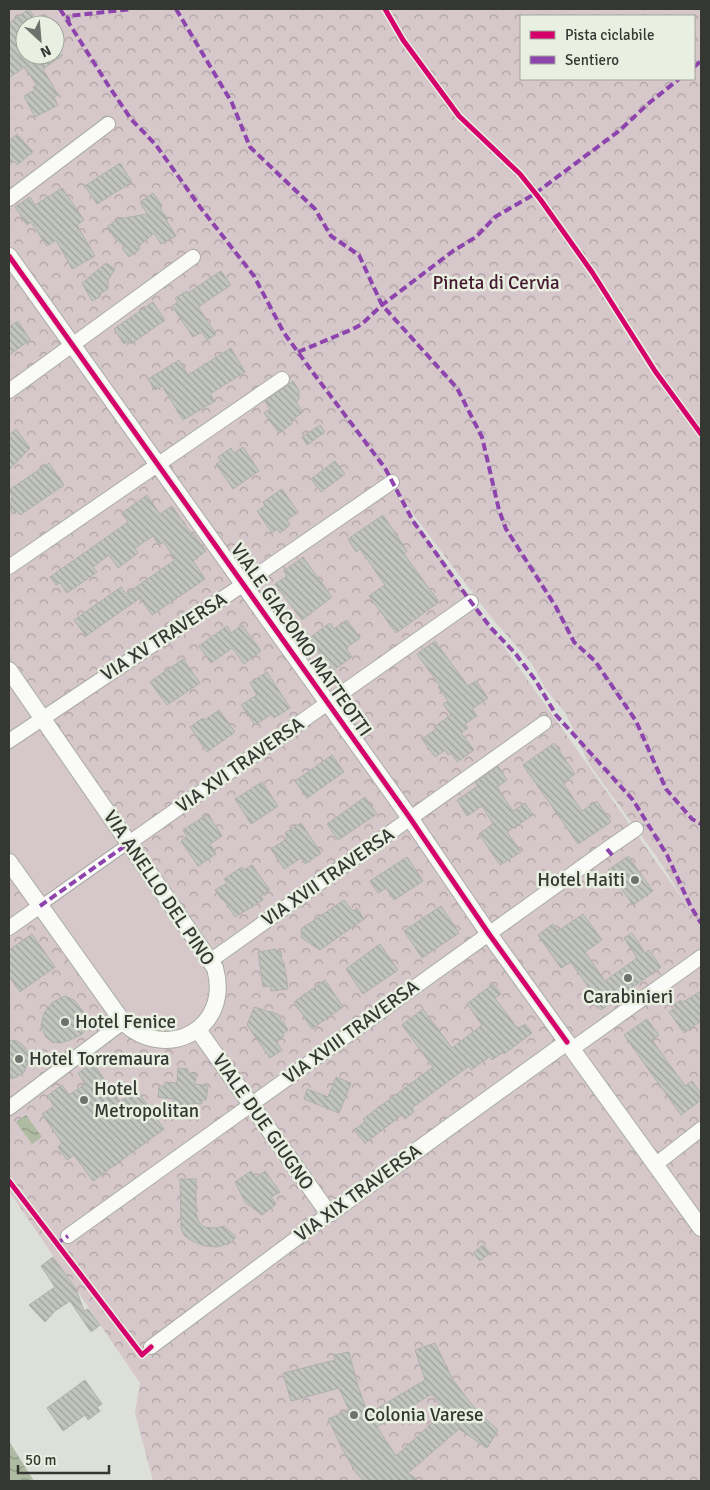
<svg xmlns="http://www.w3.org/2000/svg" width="710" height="1490" font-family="Signika,sans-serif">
<defs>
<pattern id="forest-crowns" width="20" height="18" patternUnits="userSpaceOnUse" patternTransform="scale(1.25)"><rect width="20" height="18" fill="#d6c7cb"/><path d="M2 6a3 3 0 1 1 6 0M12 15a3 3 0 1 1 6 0" fill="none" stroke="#aea2a5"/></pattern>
<pattern id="water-waves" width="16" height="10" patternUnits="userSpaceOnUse" patternTransform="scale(1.25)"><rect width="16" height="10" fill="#aebaa2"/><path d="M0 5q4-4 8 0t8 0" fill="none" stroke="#8e9885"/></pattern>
<pattern id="building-back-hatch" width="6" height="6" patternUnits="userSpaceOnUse" patternTransform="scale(1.25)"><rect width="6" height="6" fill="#c2c4be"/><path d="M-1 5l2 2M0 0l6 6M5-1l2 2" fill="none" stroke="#9ea09b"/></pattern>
</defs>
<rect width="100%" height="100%" fill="#dce0d8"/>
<path fill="url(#forest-crowns)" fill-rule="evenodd" d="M9,9H701V1481H153L135,1413L140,1383L9,1191ZM521,16H694V79H521ZM25,25H55V55H25ZM367,453L490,616L532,664L545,688L566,714L589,764L659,860L686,904Z"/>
<path fill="#d6c7cb" d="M9,684L32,715L9,732Z
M41,734L199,956C204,964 207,972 208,982C210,1007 187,1030 162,1030C150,1029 140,1023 130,1017L9,847V757Z"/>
<path fill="url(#water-waves)" d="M26,1115L42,1137L32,1144L16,1122Z
M9,1441L10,1443L34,1481H9Z"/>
<path fill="url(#building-back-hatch)" stroke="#afb2ac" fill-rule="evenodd" d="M29,9L40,25H25V55H63L43,69L58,95L54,97L58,105L35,117L24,96L35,90L33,87L37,85L24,67L9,78V23Z
M17,134L33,152L17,165L14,161L9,166V141Z
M120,163L132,182L97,204L85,186Z
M62,188L84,220L77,225L95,256L72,269L56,240L47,246L31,222L27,225L15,207L30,197L35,205Z
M153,193L162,205L160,209L168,219L166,220L176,236L161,244L154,233L139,246L140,249L129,257L122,248L124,247L120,241L118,242L107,227L118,219L147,214L140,202Z
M106,263L115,269L108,280V289L100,294L101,296L92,301L82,283Z
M221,271L231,285L198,307L216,334L207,340L202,332L193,337L172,306L178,302L175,298L187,291L188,293Z
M153,302L165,320L131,344L128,341L124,344L114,329Z
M18,321L30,340L9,355V327Z
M231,348L245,372L210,394L215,401L183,420L162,386L155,390L148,379L179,360L188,375Z
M293,381L299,390V399L296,402L303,412L291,421L293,423L279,433L264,413L270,409L265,401Z
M320,425L325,432L307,445L302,437Z
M16,429L30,448L9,470V435Z
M243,447L259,471L233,489L216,464L221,461L218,457L231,448L234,453Z
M335,461L345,474L321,492L311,479Z
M49,463L64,485L20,515L17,511L12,514L9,500L13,497L9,490Z
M282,489L298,512L287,520L290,525L280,533L277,529L272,533L257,511L265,506L263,502Z
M147,495L160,514L172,506L192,535L193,534L206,551L193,561L205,579L152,615L140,598L86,636L74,620L121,587L126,594L175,560L164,542L159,545L153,536L135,548L138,553L118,568L109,555L93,567L97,572L67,593L60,583L56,585L50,577L128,522L122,513Z
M383,515L407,551L404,554L439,602L396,633L369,596L385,585L360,549L356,552L348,539Z
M303,557L332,597L302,620L275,584L287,576L284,571Z
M347,620L360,638L346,648L352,657L332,671L309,638L330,623L334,629Z
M242,625L261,651L244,664L232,648L211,663L199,646L227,626L231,633Z
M435,641L468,686L476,681L488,698L472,709L477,716L465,724L468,728L461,733L474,750L457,762L451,753L448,755L445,750L435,757L422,739L436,729L434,727L451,715L443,704L448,701L438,687L440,686L417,654Z
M183,659L200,683L167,705L150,682Z
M267,672L290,708L274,718L272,714L255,725L241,705L257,695L250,683Z
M219,710L235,732L207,752L190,727L203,718L205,720Z
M554,743L575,774L563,783L582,811L597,801L611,822L578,844L523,765Z
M332,755L344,772L307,798L295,781Z
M498,766L507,780L497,787L513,811L525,803L533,815L507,832L521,852L500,865L479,834L493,824L482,806L467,816L457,800L478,786L475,783Z
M262,782L278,806L251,824L235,799Z
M365,797L377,814L338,840L327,824Z
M208,814L222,836L210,844L216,854L198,866L181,841L187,837L183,830Z
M301,823L321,853L305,864L301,858L284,869L271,849L288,838L285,833Z
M628,856L653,891L633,905L608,870Z
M407,857L423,881L394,900L386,888L378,893L370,881Z
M252,865L270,890L261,896L263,900L235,917L223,899L222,900L215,890L227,883L224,879L242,867L244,870Z
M344,900L353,911L357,908L364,919L320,950L302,938L301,929Z
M441,906L459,933L422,958L404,931Z
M583,914L602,940L585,952L605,981L637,958L624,938L632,933L645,953L649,950L661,967L601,1010L593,999L595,997L571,962L561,968L538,935L553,924L558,931Z
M32,934L55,967L20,992L9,976V950Z
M380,944L398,970L363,994L346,969Z
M276,949V952L281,951L282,962H284L288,989L271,991V986L263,987L258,952Z
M325,980L343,1007L312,1029L294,1002Z
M493,984L501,994L495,998L518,1029L525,1024L532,1033L504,1054L503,1052L492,1060L489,1057L471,1070L469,1066L412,1108L414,1112L405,1119L402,1115L365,1143L354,1130L365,1122L363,1119L433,1067L402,1025L423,1009L452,1048L482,1025L467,1004Z
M701,991V1021L684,1033L669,1012L676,1008L673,1005L681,1000L683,1002Z
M65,996L74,1000L89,1019V1027L81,1035L70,1040L60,1043L52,1042L45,1036L41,1025L44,1013L53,1002Z
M254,1007L278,1014L288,1030L283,1034L284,1036L276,1041L282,1050L270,1058L247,1025Z
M647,1019L659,1035L652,1040L685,1086L692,1081L701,1093V1100L681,1115L624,1035Z
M9,1040L17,1041L24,1046L29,1054V1060L24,1072L17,1077L9,1079Z
M93,1063L120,1102L137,1090L164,1129L93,1181L74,1155L67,1160L58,1147L62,1143L42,1114L54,1106L47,1096L62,1085L69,1095L85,1084L78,1073Z
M178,1068L188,1069V1073L196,1074L195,1084L208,1086L206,1100H202V1104L192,1103L191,1112L173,1110L174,1099L158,1097L159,1086H165V1082L177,1083Z
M336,1077L351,1083L339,1113L304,1099L307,1089L328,1097Z
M251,1171L256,1178L265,1171L280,1192L271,1197L276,1204L262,1215L245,1202L235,1182Z
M180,1179H196V1213L199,1222L204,1227L216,1228L224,1226L236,1237L230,1243L217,1247L205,1246L192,1241L184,1235L181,1228Z
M483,1245L490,1253L480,1261L473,1253Z
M53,1257L76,1289L84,1311L88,1309L100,1325L91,1332L70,1301L55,1311L45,1322L29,1305L55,1287L41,1266Z
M435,1343L453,1380L477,1411L498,1430L487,1448L459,1429L408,1473L419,1481H364L357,1474L343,1450L328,1419L349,1410L339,1388L291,1401L283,1373L335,1360L334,1355L349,1352L358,1386L368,1414L425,1380L415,1350ZM432,1394L444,1412L396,1456L377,1427Z
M85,1380L102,1404L97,1407L100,1411L88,1420L85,1415L63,1431L47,1408Z"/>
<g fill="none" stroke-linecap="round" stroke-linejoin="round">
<defs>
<path id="pedestrian" d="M40,906L129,843"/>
<path id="minor" d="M9,199L108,124
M9,391L193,257
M9,567L282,379
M9,741L244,584L392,482
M129,843L471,602
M9,928L40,906
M210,961L544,723
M572,1049L701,957
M9,1108L123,1022
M655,1165L701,1129
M68,1236L607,849L636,829
M151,1347L329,1214"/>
<path id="tertiary" d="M9,256L410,818L489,934L701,1228
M9,670L215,968C232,1029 166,1063 123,1022L9,862
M198,1030L329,1214L567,1042"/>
</defs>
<use href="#pedestrian" stroke="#a9aca6" stroke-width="12"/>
<use href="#minor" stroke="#a9aca6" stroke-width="16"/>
<use href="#tertiary" stroke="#a9aca6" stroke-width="18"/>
<use href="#pedestrian" stroke="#fafaf9" stroke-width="10"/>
<use href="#minor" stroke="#fafaf9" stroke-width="14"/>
<use href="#tertiary" stroke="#fafaf9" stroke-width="16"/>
<path stroke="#8e44ad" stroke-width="4" stroke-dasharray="8 4" stroke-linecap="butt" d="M60,9L108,85L131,119L156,145L200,207L254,276L284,333L314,374L385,468L413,521L468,598L491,628L515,653L536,681L556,715L633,800L667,855L691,907L701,923
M176,9L232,103L250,147L315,209L331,236L359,255L382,305L457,388L482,437L499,510L506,529L556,607L574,642L595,661L636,721L666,789L692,819L701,824
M69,24L68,17L69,16L132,9
M694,67L701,61
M298,352L353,329L362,324L382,305L453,251L476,237L495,217L533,195L619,131L649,103L679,79
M607,849L613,856
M40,906L129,843
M56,1244L68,1236"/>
<defs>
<path id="cycleway" d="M385,9L403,40L459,116L520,174L540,199L592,272L655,371L701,434
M9,256L410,818L489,934L567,1042
M9,1181L142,1355L151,1347"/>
</defs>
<use href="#cycleway" stroke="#e9f0e2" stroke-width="8"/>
<use href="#cycleway" stroke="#d6006c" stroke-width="5"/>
</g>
<g fill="#6f726c" stroke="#e9f0e2" stroke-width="2">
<circle cx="635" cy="880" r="5"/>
<circle cx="628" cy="978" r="5"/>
<circle cx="65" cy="1022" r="5"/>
<circle cx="19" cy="1059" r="5"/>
<circle cx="84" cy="1100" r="5"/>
<circle cx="354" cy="1415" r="5"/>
</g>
<g text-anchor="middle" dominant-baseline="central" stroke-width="5" stroke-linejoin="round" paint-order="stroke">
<g font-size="19" fill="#451930" stroke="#e9f0e2">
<text x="496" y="283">Pineta di Cervia</text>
</g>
<g font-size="19" fill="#343732" stroke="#e9f0e2">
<text transform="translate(164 637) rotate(-33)">VIA XV TRAVERSA</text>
<text transform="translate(301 640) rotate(55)">VIALE GIACOMO MATTEOTTI</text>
<text transform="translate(240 765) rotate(-35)">VIA XVI TRAVERSA</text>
<text transform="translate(328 877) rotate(-35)">VIA XVII TRAVERSA</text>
<text transform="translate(159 888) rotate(56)">VIA ANELLO DEL PINO</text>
<text transform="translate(351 1032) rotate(-36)">VIA XVIII TRAVERSA</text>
<text transform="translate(263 1122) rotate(55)">VIALE DUE GIUGNO</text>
<text transform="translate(358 1193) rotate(-36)">VIA XIX TRAVERSA</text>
</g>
<g font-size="19" fill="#343732" stroke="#e9f0e2" text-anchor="start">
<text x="625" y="880" text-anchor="end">Hotel Haiti</text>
<text x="628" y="997" text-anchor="middle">Carabinieri</text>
<text x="75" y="1022">Hotel Fenice</text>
<text x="29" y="1059">Hotel Torremaura</text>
<text x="94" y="1089">Hotel<tspan x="94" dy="22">Metropolitan</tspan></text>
<text x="364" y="1415">Colonia Varese</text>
</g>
</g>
<rect width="710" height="1490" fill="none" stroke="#343732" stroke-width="20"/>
<rect x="520" y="15" width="175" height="65" fill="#e9f0e2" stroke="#a1a69c"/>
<rect x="530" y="31" width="25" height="8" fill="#d6006c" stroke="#a1a69c"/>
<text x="565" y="40" font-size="15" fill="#343732">Pista ciclabile</text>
<rect x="530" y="56" width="25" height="8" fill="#8e44ad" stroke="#a1a69c"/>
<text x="565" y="65" font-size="15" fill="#343732">Sentiero</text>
<g transform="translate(40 40) rotate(154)"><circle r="24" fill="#e9f0e2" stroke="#a1a69c"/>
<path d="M0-4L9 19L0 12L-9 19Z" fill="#6f726c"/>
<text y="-8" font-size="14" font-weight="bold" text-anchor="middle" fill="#343732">N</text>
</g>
<path d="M18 1465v8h91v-8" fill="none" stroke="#343732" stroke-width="2.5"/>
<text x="25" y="1465" font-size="15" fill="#343732" stroke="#e9f0e2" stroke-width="4" paint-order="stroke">50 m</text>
</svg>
